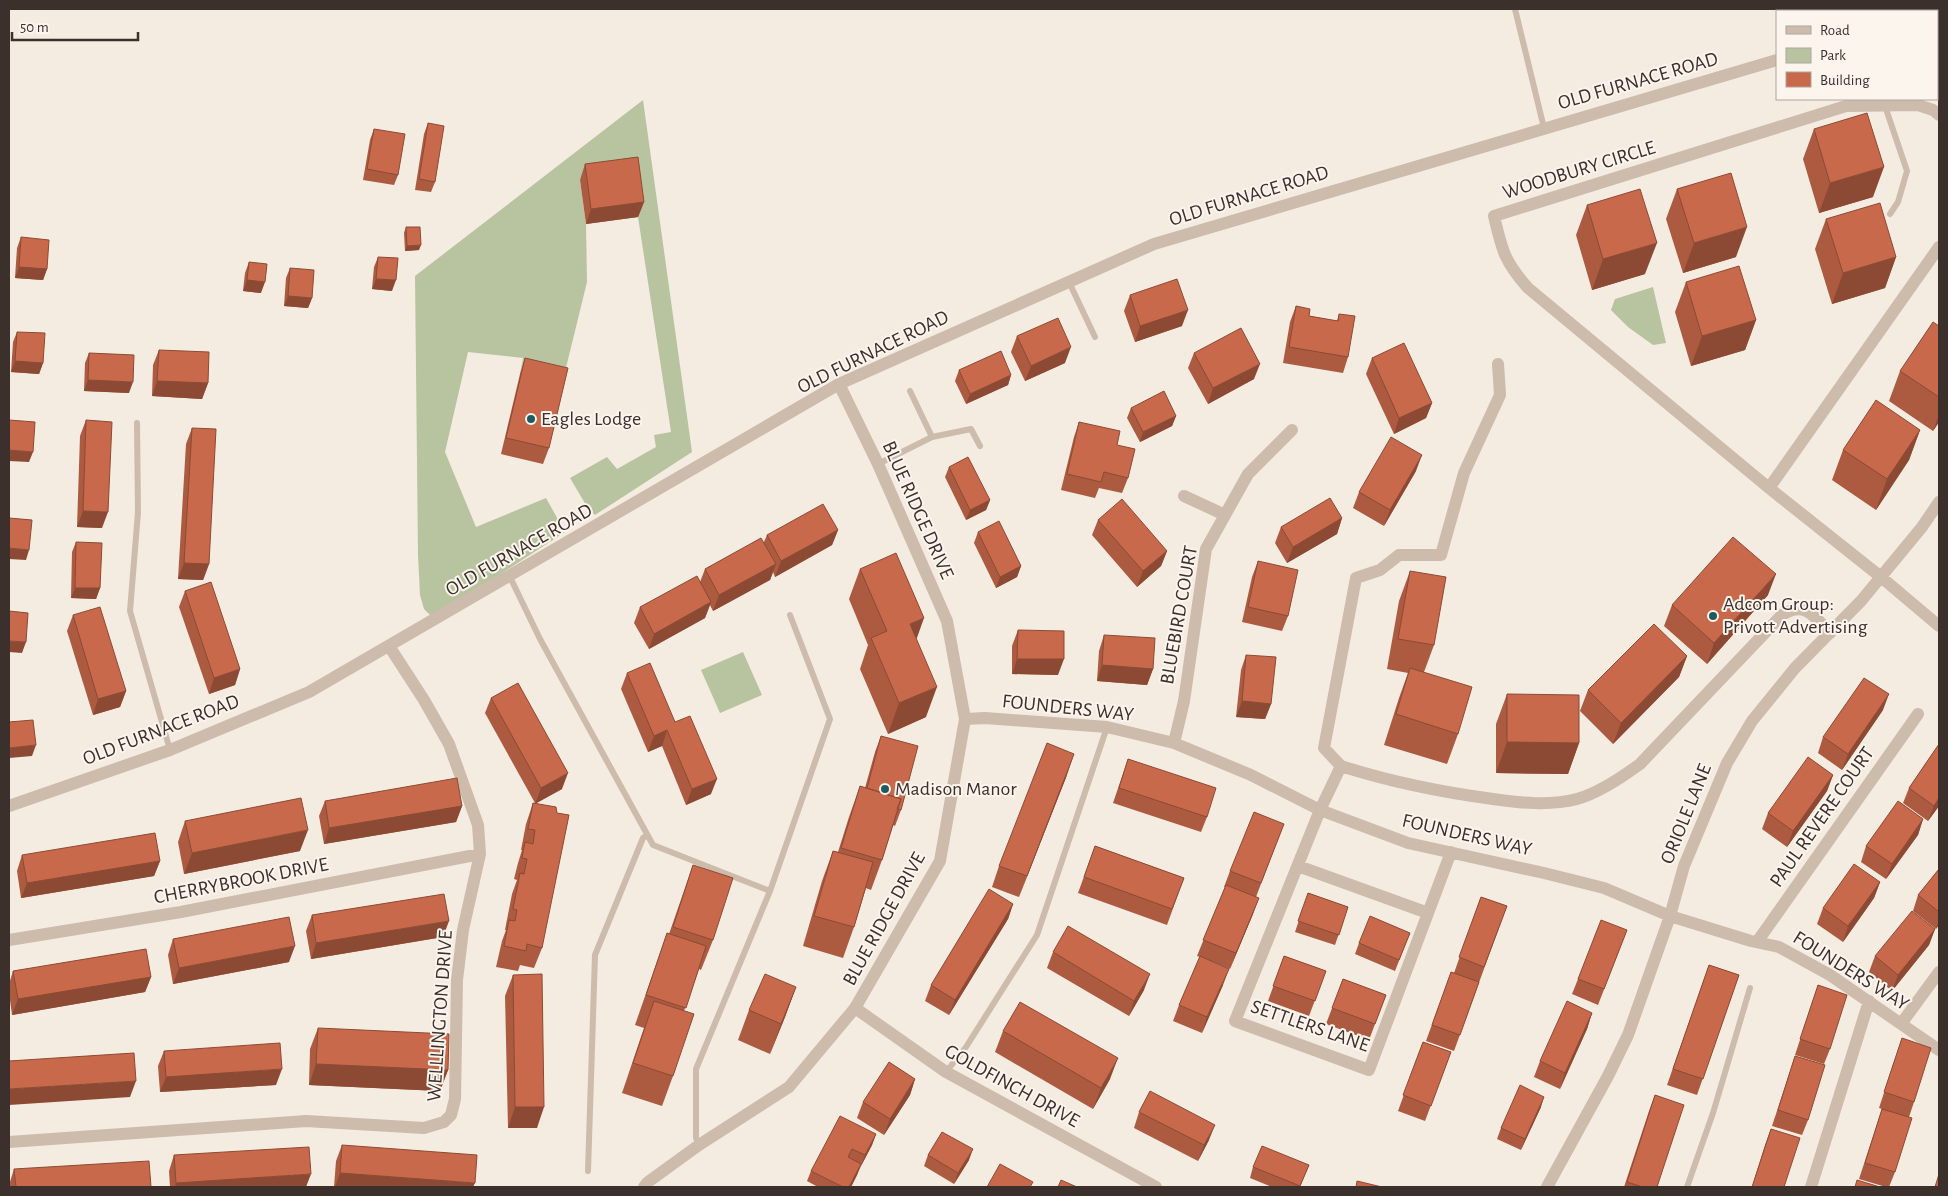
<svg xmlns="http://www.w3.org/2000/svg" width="1948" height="1196" font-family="'Alegreya Sans',sans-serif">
<rect width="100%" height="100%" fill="#f4ebe1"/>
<path fill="#b8c4a0" d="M643,100L692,452L595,515L589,510L570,478L607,457L617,469L656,447L654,435L671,432L638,217L580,180L586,224L587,282L562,384L520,374L523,358L468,352L445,452L476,527L546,498L565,532L433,618L424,609L420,595L418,555L415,276Z
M1653,287L1666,343L1653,345L1628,327L1611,310L1615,299Z
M743,652L762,695L720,713L701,670Z"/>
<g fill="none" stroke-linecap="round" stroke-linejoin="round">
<path stroke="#cdbbac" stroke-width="6" d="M1515,9L1544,128
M1885,106L1907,171L1898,202L1890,214
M1069,282L1095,337
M137,423L138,512L130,611L170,750
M932,437L971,429L980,446
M878,464L932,437L910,391
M510,577L540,639L653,845L770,891
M946,1072L966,1047L1037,935L1107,727
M699,1145L696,1138V1069L770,891L830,719L790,615
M588,1171L595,955L643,838L647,835
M1687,1187L1713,1113L1750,988"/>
<path stroke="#cdbbac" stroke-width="12" d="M1939,115L1933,110L1918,105L1846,106L1494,216C1502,250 1504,261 1528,288L1769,488L1881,577L1939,626
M1769,488L1939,247
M1184,496L1225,515
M965,719L985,718L1107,727L1174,743L1251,775L1320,810L1408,843L1544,873L1604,888L1670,916L1751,941L1779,947L1830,975L1939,1050
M1174,743L1184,701L1206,549L1248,474L1292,430
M1341,766C1391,782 1441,792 1493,799C1520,803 1550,806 1577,799C1599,793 1621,778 1640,764L1782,615C1805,600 1815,617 1830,633
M1451,852L1369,1070L1235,1021L1320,810L1341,766L1324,748L1356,578L1380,570L1399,555H1441L1464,473L1500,395L1498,364
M1298,866L1428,913
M9,940L181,912L480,854
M1757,942L1918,714
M855,1008L946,1072L1156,1187
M1901,1024L1939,972
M9,1142L306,1121L424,1128L444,1122L451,1115L455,1099L457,980L463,930L480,854L478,825L449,744L424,700L389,646
M1547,1187L1608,1076L1628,1035L1670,916L1684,866L1727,763L1752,721L1795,668L1861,601L1922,527L1939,502
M1811,1187L1869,1001"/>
<path stroke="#cdbbac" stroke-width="12" d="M1937,14L1939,13
M9,806L170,750L309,692L839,384L1154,244L1777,60
M644,1187L648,1182L699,1145L789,1087L855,1008L940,861L965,719L947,621L878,464L839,384"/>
</g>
<path fill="#ac5a40" d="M428,123L435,182L431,192L415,190L424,134Z
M374,129L398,175L394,185L363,180L370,140Z
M1814,129L1873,197L1819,213L1803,159Z
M585,164L644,202L638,217L586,224L580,180Z
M1677,189L1736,257L1683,273L1666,219Z
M1587,205L1645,274L1592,290L1576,235Z
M1826,219L1896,257L1885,288L1832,304L1815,249Z
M406,227L419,250L405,251L404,233Z
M21,237L47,269L43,280L15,278L17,248Z
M378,257L392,291L372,289L374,267Z
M249,262L261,293L243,291L245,273Z
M290,268L312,298L308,308L284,306L286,278Z
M1686,282L1756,320L1745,350L1691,366L1675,312Z
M1130,295L1182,326L1135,342L1124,311Z
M1296,306L1309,316L1337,321L1339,314L1348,357L1343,373L1283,363L1290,322Z
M1939,326V422L1933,431L1889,401L1900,371Z
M17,332L43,363L39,374L11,372L13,342Z
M1017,336L1065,363L1025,381L1011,352Z
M159,350L208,383L202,399L152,396L153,365Z
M89,353L129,393L84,391L85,363Z
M1194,353L1254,379L1208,404L1188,368Z
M525,358L549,448L543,464L501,454L520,374Z
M1372,358L1432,403L1426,418L1394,434L1366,374Z
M959,370L1011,375L1008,385L966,404L955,381Z
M1131,408L1176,416L1172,426L1140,442L1127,418Z
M86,420L102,528L77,527L80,436Z
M1079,422L1117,445L1128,478L1122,493L1099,488L1095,498L1061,490L1074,437Z
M192,428L209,564L203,580L178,579L186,444Z
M1920,430L1909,460L1876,510L1832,480L1843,450Z
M949,467L990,500L986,510L966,520L945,477Z
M1416,471L1384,526L1353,508L1359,492Z
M1342,518L1337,534L1287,563L1275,543L1281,527Z
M1098,520L1167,551L1161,566L1137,587L1092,535Z
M838,530L832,545L775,577L773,572L770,580L713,611L710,605L705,618L649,649L634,623L640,607L700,582L705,569L764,542L767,535Z
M978,532L1021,566L1017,577L996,588L974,543Z
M76,542L100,588L96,599L71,598L72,552Z
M1258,561L1288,616L1282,631L1242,622L1252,577Z
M860,569L916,639L926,717L888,734L860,669L868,645L849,599Z
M1410,571L1434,645L1424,672L1458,734L1447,764L1384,745L1399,698L1408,673L1387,669L1399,601Z
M185,591L240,669L235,685L209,694L179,607Z
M1768,595L1707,664L1664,626L1672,605Z
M73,615L126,691L120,707L93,715L67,631Z
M1018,630L1058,675L1012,674V646Z
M1104,635L1153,669L1147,685L1097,681L1099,651Z
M1246,655L1271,704L1265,719L1236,717L1241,670Z
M1687,656L1679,677L1613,744L1580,711L1588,690Z
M627,673L675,722L711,794L686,805L662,746L648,752L621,689Z
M1507,694L1579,743L1568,774L1496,773V724Z
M491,698L562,789L536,803L542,948L534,968L520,965L518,971L496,967L502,941L506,930H505L512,894L517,880L514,879L518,863L522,850H521L526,824L533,803H535L485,713Z
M1883,710L1842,770L1818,753L1823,737Z
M881,736L901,810L895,826L893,825L882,860L871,890L866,888L854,927L843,958L803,946L822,881L833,851L838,852L849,817L860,786L865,788L875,752Z
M1939,744V806L1928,821L1903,803L1909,788Z
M1128,759L1207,817L1201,832L1113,803Z
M1067,775L1019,897L992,887L999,866Z
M1833,775L1827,791L1787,847L1762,829L1768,813Z
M325,801L462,806L456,822L324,844L319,816Z
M1923,819L1918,835L1886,879L1861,862L1866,846Z
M185,821L300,851L184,874L178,842Z
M1278,839L1256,897L1253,914L1230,969L1211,961L1223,985L1202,1033L1173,1021L1179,1005L1200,957L1197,956L1225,887H1224L1230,871Z
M1095,846L1184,878L1167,925L1078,893Z
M22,855L160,861L154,876L21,898L17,871Z
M693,865L713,940L701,970L699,969L684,1011L673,1076L662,1106L622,1093L644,1028L635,1025L667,933L669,934Z
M1939,869V925L1936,929L1913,911L1918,895Z
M1880,882L1874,898L1843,942L1817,924L1823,908Z
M1308,893L1348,907L1335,945L1295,932Z
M1481,897L1507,906L1454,1051L1426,1041L1451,972L1454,973Z
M1013,904L1008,919L949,1015L925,1001L931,985Z
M312,915L443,937L311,959L306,931Z
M1935,929L1929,945L1892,991L1869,972L1875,956Z
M1627,930L1598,1005L1572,994L1578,979Z
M1410,933L1395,971L1355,954L1359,943Z
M173,939L289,962L173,984L168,955Z
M1053,952L1144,990L1129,1016L1047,968Z
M1284,956L1326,971L1309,1016L1268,1001Z
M1709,965L1739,975L1697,1095L1667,1085Z
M13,971L151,977L145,992L12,1015L9,993V984Z
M513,975L537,1128H508L505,996Z
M1343,979L1386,995L1369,1040L1326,1024Z
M1818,985L1830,1049L1824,1064L1795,1055Z
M796,987L785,1017L770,1054L738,1040L749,1010Z
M1592,1013L1587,1029L1560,1089L1534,1077L1540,1061Z
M318,1028L448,1070L440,1091L309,1085L310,1049Z
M1003,1031L1110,1079L1093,1109L995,1052Z
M1902,1038L1914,1102L1909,1117L1895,1172L1889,1187H1886L1859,1179L1882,1109L1879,1108Z
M1423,1042L1451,1052L1425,1121L1398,1111Z
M164,1051L276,1085L160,1092L158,1066Z
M1795,1056L1808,1120L1802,1135L1772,1126Z
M915,1079L910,1095L884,1135L857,1118L863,1102Z
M1655,1095L1657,1187H1624L1649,1111Z
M1541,1107L1521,1150L1497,1139L1501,1128Z
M1139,1112L1209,1140L1198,1161L1134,1128Z
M1771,1129L1784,1187H1752L1765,1145Z
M876,1134L872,1145L861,1166L857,1175L851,1187H818L807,1181L811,1171Z
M342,1145L473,1187H334L336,1161Z
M174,1155L306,1187H170L169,1171Z
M928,1155L969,1160L954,1184L924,1166Z
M1309,1165L1300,1187H1272L1250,1178L1253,1167Z
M14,1169L151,1187H9V1185Z"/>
<path fill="#8c4a34" d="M1884,167L1873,197L1819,213L1830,183Z
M644,202L638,217L586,224L591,209Z
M1747,227L1736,257L1683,273L1694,243Z
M1657,243L1645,274L1592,290L1603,259Z
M421,245L419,250L405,251L407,246Z
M1896,257L1885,288L1832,304L1843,273Z
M19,267L47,269L43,280L15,278Z
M376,279L396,280L392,291L372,289Z
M247,280L265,282L261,293L243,291Z
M288,296L312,298L308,308L284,306Z
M1188,310L1182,326L1135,342L1140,326Z
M1756,320L1745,350L1691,366L1702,336Z
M1071,347L1065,363L1025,381L1031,366Z
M15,361L43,363L39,374L11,372Z
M1260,364L1254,379L1208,404L1213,388Z
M1011,375L1008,385L966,404L970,394Z
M88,380L133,382L129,393L84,391Z
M157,381L208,383L202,399L152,396Z
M1432,403L1426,418L1394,434L1399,418Z
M1939,415V422L1933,431Z
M1176,416L1172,426L1140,442L1143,432Z
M1920,430L1909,460L1876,510L1887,479Z
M9,450L33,452L29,462L9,461Z
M1422,455L1416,471L1384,526L1390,510Z
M990,500L986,510L966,520L970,510Z
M83,511L108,512L102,528L77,527Z
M1342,518L1337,534L1287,563L1293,547Z
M838,530L832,545L775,577L781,561Z
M9,548L29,550L26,560L9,559Z
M1167,551L1161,566L1137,587L1143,571Z
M184,563L209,564L203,580L178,579Z
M776,564L770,580L713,611L719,595Z
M1021,566L1017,577L996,588L1000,577Z
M1776,574L1768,595L1707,664L1714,643Z
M75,588H100L96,599L71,598Z
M711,602L705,618L649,649L654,634Z
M924,618L913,649L910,624Z
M9,641L26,642L22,653L9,652Z
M1687,656L1679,677L1613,744L1621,723Z
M1017,659H1064L1058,675L1012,674Z
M1102,665L1153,669L1147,685L1097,681Z
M240,669L235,685L209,694L214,678Z
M937,687L926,717L888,734L899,703Z
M126,691L120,707L93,715L98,699Z
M1889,694L1883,710L1842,770L1848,754Z
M1242,701L1271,704L1265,719L1236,717Z
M667,730L662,746L648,752L654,736Z
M1507,742L1579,743L1568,774L1496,773Z
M36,745L32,756L9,758V748Z
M1074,754L1067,775L1019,897L1027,876Z
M568,773L562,789L535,804L541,788Z
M1833,775L1827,791L1787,847L1793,831Z
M717,779L711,794L686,805L692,789Z
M1939,798V806L1928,821L1934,806Z
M462,806L456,822L324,844L329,828Z
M1923,819L1918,835L1886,879L1892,864Z
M308,830L300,851L184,874L192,853Z
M160,861L154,876L21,898L27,883Z
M1880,882L1874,898L1843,942L1848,926Z
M1259,898L1253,914L1230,969L1236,953Z
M1013,904L1008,919L949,1015L955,1000Z
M1939,920V925L1936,929Z
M449,921L443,937L311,959L316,943Z
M1935,929L1929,945L1892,991L1898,975Z
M295,946L289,962L173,984L179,968Z
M1229,969L1223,985L1202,1033L1207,1017Z
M1150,974L1144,990L1129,1016L1134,1001Z
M151,977L145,992L12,1015L18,999Z
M796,987L785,1017L770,1054L781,1024Z
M1592,1013L1587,1029L1560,1089L1565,1073Z
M1118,1058L1110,1079L1093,1109L1101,1088Z
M316,1064L448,1070L440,1091L309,1085Z
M282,1069L276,1085L160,1092L166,1077Z
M915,1079L910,1095L884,1135L890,1119Z
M136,1081L130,1097L9,1105V1089Z
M1544,1097L1541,1107L1521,1150L1525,1139Z
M515,1107H544L537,1128H508Z
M1215,1125L1209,1140L1198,1161L1204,1145Z
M876,1134L872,1145L861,1166L865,1155Z
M973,1149L969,1160L954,1184L958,1173Z
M861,1164L857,1175L851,1187H849Z
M340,1173L475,1183L473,1187H335Z
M311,1174L306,1187H175L176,1183Z"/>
<path fill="#c8694b" stroke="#8c4a34" d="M1867,113L1884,167L1830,183L1814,129Z
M428,123L444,126L435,182L419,179Z
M374,129L405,134L398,175L367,169Z
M638,157L644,202L591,209L585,164Z
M1731,173L1747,227L1694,243L1677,189Z
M1640,189L1657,243L1603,259L1587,205Z
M1880,203L1896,257L1843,273L1826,219Z
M406,227H420L421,245L407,246Z
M21,237L49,240L47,269L19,267Z
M378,257L398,258L396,280L376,279Z
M249,262L267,264L265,282L247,280Z
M1739,266L1756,320L1702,336L1686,282Z
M290,268L314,270L312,298L288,296Z
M1177,279L1188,310L1140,326L1130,295Z
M1296,306L1310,309L1309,316L1338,321L1339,314L1355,316L1348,357L1289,347Z
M1058,318L1071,347L1031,366L1017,336Z
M1933,322L1939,326V397L1900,371Z
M1241,328L1260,364L1213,388L1194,353Z
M17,332L45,333L43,363L15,361Z
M1404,343L1432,403L1399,418L1372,358Z
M159,350L209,352L208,383L157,381Z
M1001,351L1011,375L970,394L959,370Z
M89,353L134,355L133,382L88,380Z
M525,358L568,368L549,448L506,438Z
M1164,391L1176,416L1143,432L1131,408Z
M1876,400L1920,430L1887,479L1843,450Z
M9,420L35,422L33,452L9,450Z
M86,420L112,422L108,512L83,511Z
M1079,422L1120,431L1117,445L1135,449L1128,478L1104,472L1101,482L1067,474Z
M192,428L216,429L209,564L184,563Z
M1391,437L1422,455L1390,510L1359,492Z
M968,457L990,500L970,510L949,467Z
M1330,498L1342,518L1293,547L1281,527Z
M1122,499L1167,551L1143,571L1098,520Z
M823,504L838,530L781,561L767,535Z
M9,518L32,520L29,550L9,548Z
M999,521L1021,566L1000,577L978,532Z
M1733,537L1776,574L1714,643L1672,605Z
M761,538L776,564L719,595L705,569Z
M76,542L102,543L100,588H75Z
M896,553L924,618L910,624L937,687L899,703L871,638L887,631L860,569Z
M1258,561L1298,570L1288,616L1248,607Z
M1410,571L1446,577L1434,645L1398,639Z
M697,576L711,602L654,634L640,607Z
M211,582L240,669L214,678L185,591Z
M100,607L126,691L98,699L73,615Z
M9,611L28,613L26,642L9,641Z
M1654,624L1687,656L1621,723L1588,690Z
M1018,630L1064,631V659H1017Z
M1104,635L1155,638L1153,669L1102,665Z
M1246,655L1276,657L1271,704L1242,701Z
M650,663L675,722L690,716L717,779L692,789L667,730L654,736L627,673Z
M1410,668L1472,687L1458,734L1396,714Z
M1864,678L1889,694L1848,754L1823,737Z
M518,683L568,773L541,788L491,698Z
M1507,694L1579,695V743L1507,742Z
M33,720L36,745L9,748V722Z
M881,736L918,746L901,810L897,809L901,799L867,788Z
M1047,743L1074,754L1027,876L999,866Z
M1939,744V798L1934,806L1909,788Z
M1808,757L1833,775L1793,831L1768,813Z
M1128,759L1216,788L1207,817L1119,788Z
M457,778L462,806L329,828L325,801Z
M860,786L901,799L882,860L841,848Z
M301,798L308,830L192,853L185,821Z
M1898,801L1923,819L1892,864L1866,846Z
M533,803L556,807L557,813L569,815L542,948L527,944L526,951L504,946L509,920L515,921L517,910L513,909L520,873L524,874L527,859L522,858L525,842L533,844L535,830L528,829Z
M1254,812L1284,824L1261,883L1230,871Z
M155,833L160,861L27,883L22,855Z
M1095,846L1184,878L1172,909L1084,877Z
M833,851L873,862L854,927L814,916Z
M1854,864L1880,882L1848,926L1823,908Z
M693,865L733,878L713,940L673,927Z
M1939,869V912L1918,895Z
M1226,885L1259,898L1236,953L1203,940Z
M989,889L1013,904L955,1000L931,985Z
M1308,893L1348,907L1339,935L1298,921Z
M444,894L449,921L316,943L312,915Z
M1481,897L1507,906L1484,967L1459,957Z
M1912,911L1935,929L1898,975L1875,956Z
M1370,916L1410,933L1399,960L1359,943Z
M289,917L295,946L179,968L173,939Z
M1601,920L1627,930L1604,989L1578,979Z
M1068,926L1150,974L1134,1001L1053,952Z
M667,933L706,946L686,1008L646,995Z
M146,949L151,977L18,999L13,971Z
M1200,956L1229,969L1207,1017L1179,1005Z
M1284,956L1326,971L1315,1001L1273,986Z
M1709,965L1739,975L1703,1079L1673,1069Z
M1451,972L1479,982L1460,1035L1432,1025Z
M542,974L544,1107H515L513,975Z
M765,974L796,987L781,1024L749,1010Z
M1343,979L1386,995L1375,1024L1332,1008Z
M1818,985L1847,995L1830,1049L1800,1039Z
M654,1001L694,1014L673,1076L633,1063Z
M1567,1001L1592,1013L1565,1073L1540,1061Z
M1020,1002L1118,1058L1101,1088L1003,1031Z
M318,1028L449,1034L448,1070L316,1064Z
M1902,1038L1931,1048L1914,1102L1884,1092Z
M1423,1042L1451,1052L1431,1106L1403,1095Z
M280,1043L282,1069L166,1077L164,1051Z
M134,1053L136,1081L9,1089V1061Z
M1795,1056L1825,1065L1808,1120L1778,1110Z
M889,1062L915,1079L890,1119L863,1102Z
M1520,1085L1544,1097L1525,1139L1501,1128Z
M1150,1091L1215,1125L1204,1145L1139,1112Z
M1655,1095L1684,1105L1657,1187H1643L1627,1182Z
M1882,1109L1912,1118L1895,1172L1865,1163Z
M840,1116L876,1134L865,1155L852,1149L848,1157L861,1164L849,1187H843L811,1171Z
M1771,1129L1800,1138L1784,1187H1752Z
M942,1132L973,1149L958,1173L928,1155Z
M342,1145L477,1155L475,1183L340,1173Z
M1262,1146L1309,1165L1300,1186L1253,1167Z
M309,1147L311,1174L176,1183L174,1155Z
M149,1161L151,1187H16L14,1169Z
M1000,1164L1033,1182L1030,1187H987Z
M1939,1174V1187H1935Z
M1061,1180L1077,1187H1058Z
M1857,1180L1880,1187H1855Z
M1357,1181L1382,1187H1356Z"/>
<g fill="#1f5a5e" stroke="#fbf5ee" stroke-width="2">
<circle cx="531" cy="419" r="5"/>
<circle cx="1713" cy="616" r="5"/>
<circle cx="885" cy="789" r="5"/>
</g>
<g text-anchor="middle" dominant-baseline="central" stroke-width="4" stroke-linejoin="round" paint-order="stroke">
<g font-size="20" fill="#3b302b" stroke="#fbf5ee">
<text transform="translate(1638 81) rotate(-16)">OLD FURNACE ROAD</text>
<text transform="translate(1579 170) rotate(-17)">WOODBURY CIRCLE</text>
<text transform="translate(1249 196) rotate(-17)">OLD FURNACE ROAD</text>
<text transform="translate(873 352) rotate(-26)">OLD FURNACE ROAD</text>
<text transform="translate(918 510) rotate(66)">BLUE RIDGE DRIVE</text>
<text transform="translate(519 550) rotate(-30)">OLD FURNACE ROAD</text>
<text transform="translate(1179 615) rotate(-80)">BLUEBIRD COURT</text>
<text transform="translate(1068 708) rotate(6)">FOUNDERS WAY</text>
<text transform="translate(161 730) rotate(-21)">OLD FURNACE ROAD</text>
<text transform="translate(1686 814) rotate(-68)">ORIOLE LANE</text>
<text transform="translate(1822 817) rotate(-55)">PAUL REVERE COURT</text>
<text transform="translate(1467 835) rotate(13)">FOUNDERS WAY</text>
<text transform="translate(241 881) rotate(-11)">CHERRYBROOK DRIVE</text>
<text transform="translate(884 919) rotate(-61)">BLUE RIDGE DRIVE</text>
<text transform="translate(1851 971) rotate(32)">FOUNDERS WAY</text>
<text transform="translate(440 1016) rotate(-86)">WELLLINGTON DRIVE</text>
<text transform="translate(1310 1026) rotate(19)">SETTLERS LANE</text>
<text transform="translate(1012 1086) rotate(29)">GOLDFINCH DRIVE</text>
</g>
<g font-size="20" fill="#3b302b" stroke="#fbf5ee" text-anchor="start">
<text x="541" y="419">Eagles Lodge</text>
<text x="1723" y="604">Adcom Group:<tspan x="1723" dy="23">Privott Advertising</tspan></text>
<text x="895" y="789">Madison Manor</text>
</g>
</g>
<rect width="1948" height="1196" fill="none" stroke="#3b302b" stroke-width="20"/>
<rect x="1776" y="10" width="162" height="90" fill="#fbf5ee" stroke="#aea6a0"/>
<rect x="1786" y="26" width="25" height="8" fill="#cdbbac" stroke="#aea6a0"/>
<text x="1820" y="35" font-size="15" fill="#3b302b">Road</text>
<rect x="1786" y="48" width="25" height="15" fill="#b8c4a0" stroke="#aea6a0"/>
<text x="1820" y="60" font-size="15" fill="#3b302b">Park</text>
<rect x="1786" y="72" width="25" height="15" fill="#c8694b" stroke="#aea6a0"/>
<text x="1820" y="85" font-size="15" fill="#3b302b">Building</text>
<path d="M12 32v8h126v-8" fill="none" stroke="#3b302b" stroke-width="2.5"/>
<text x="20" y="32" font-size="15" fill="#3b302b" stroke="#fbf5ee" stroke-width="4" paint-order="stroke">50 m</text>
</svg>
